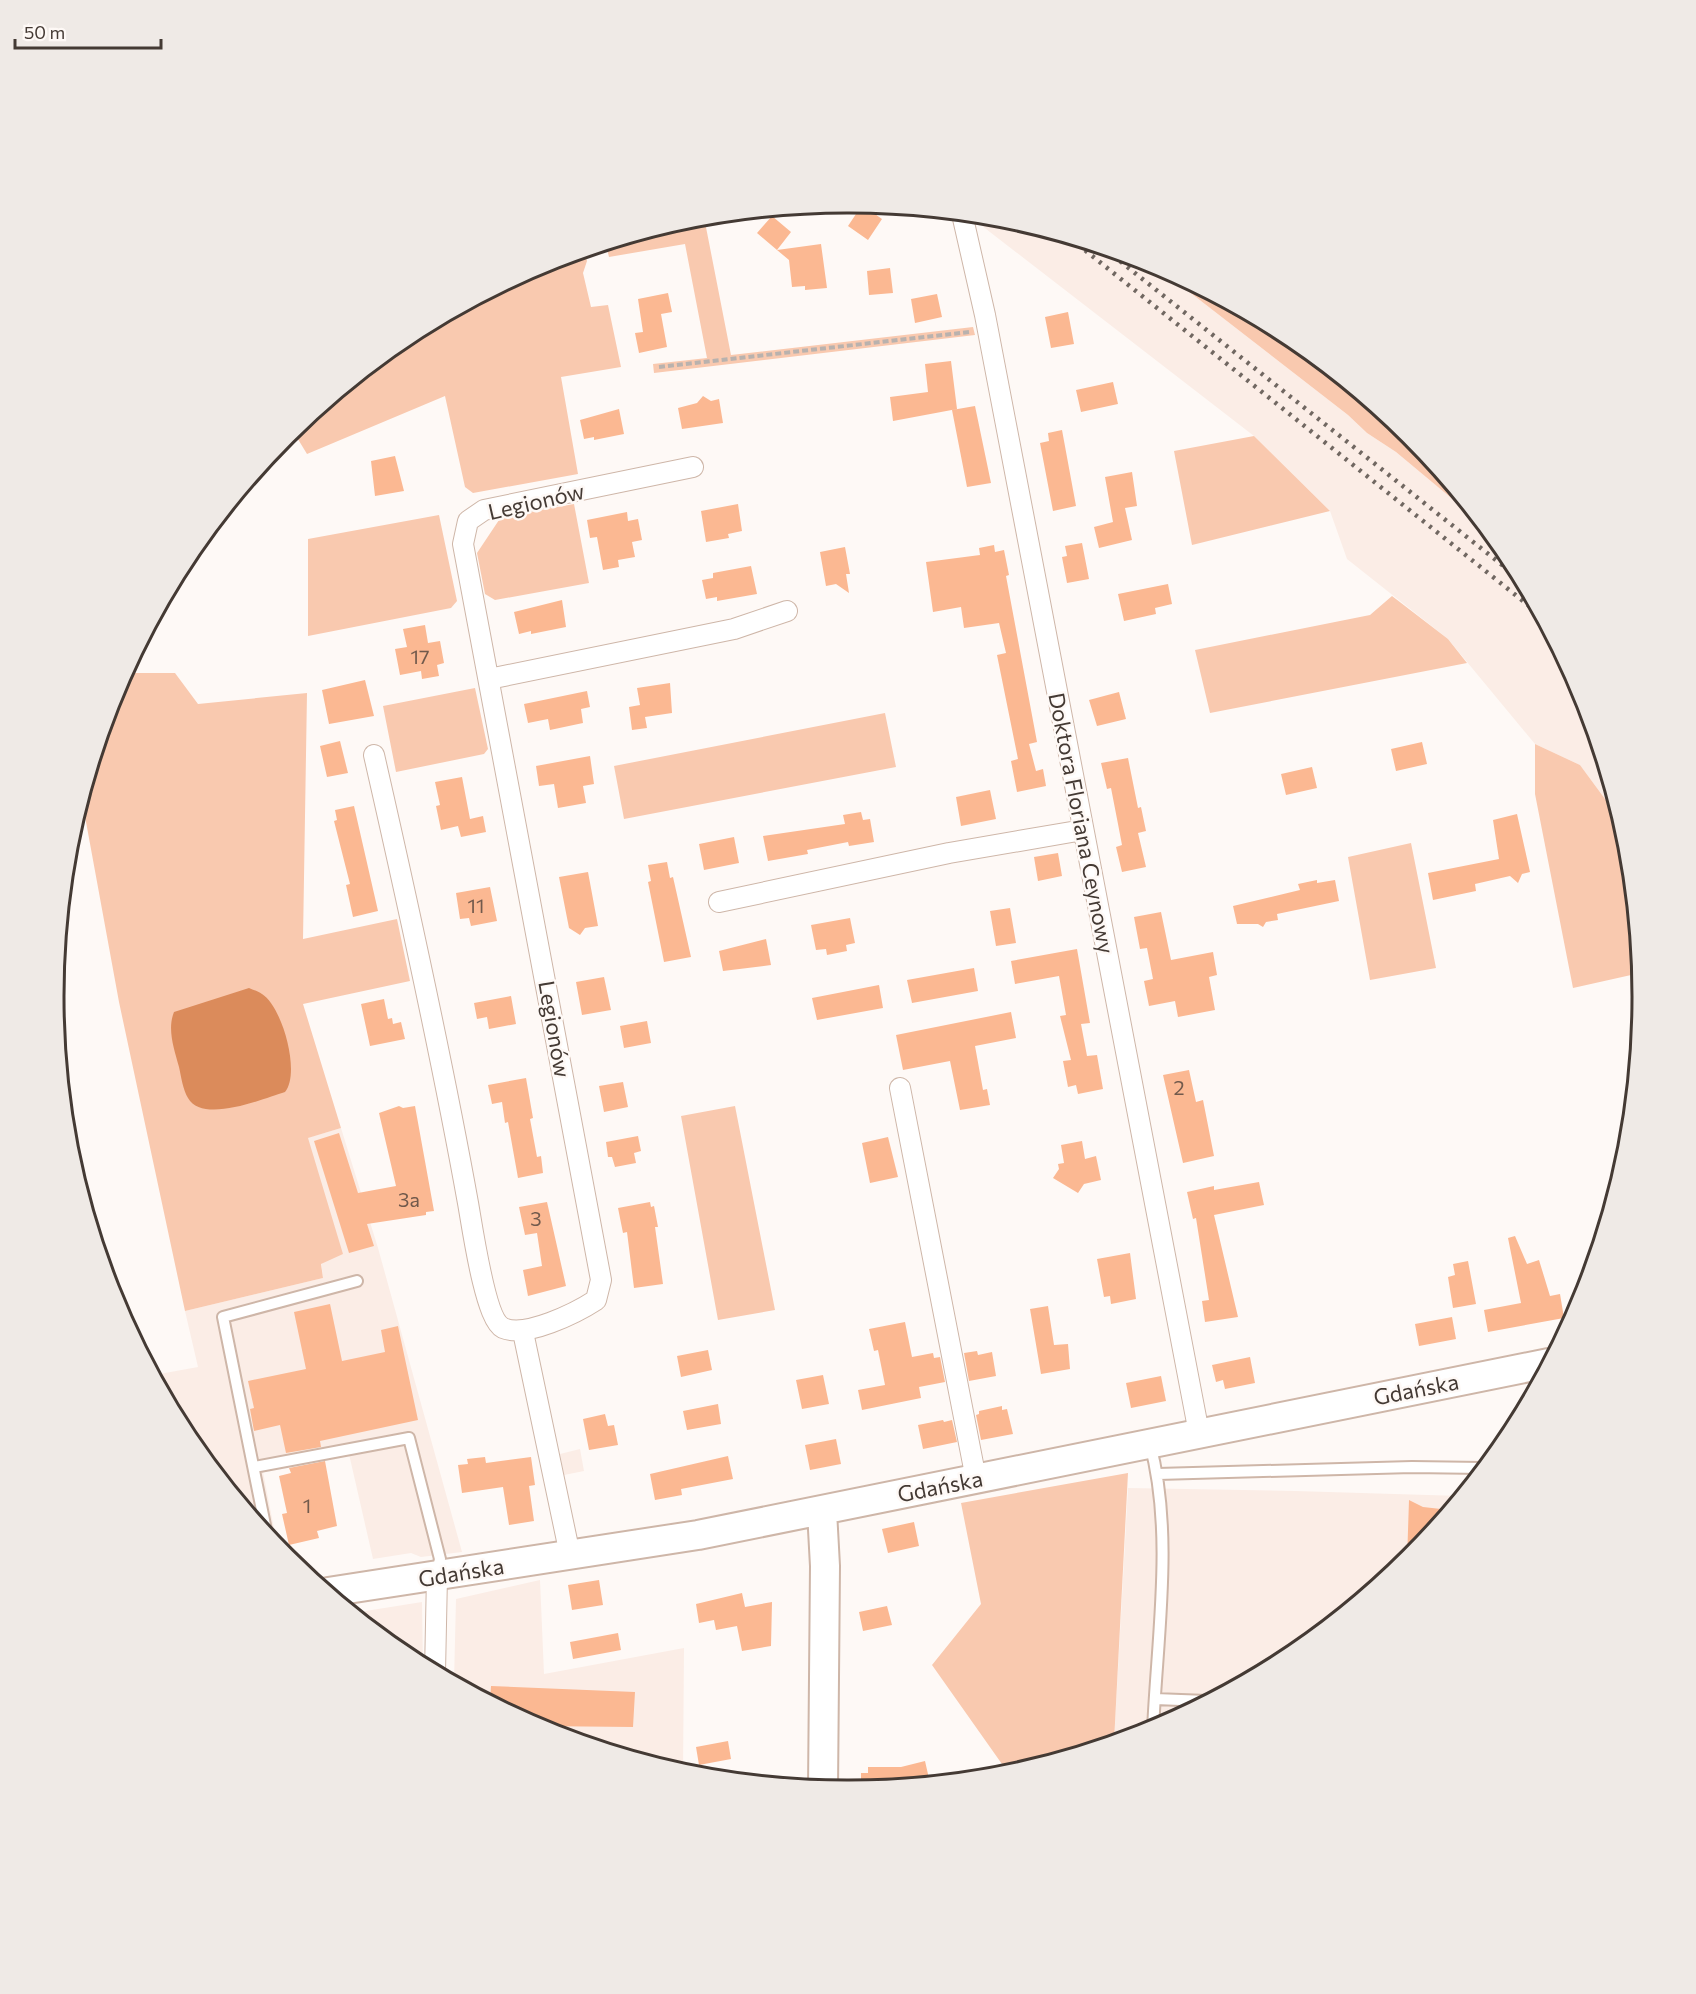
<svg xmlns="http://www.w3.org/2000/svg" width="1696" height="1994" font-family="Commissioner,sans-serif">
<rect width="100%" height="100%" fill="#fef9f6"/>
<path fill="#fbede6" d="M968,215L1003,218L1152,263L1348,415L1367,433L1396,452L1480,522L1508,556L1582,693L1619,818L1580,765L1535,744L1448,639L1347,559L1330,511L1254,436Z
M341,1128L378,1248L462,1552L421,1557L411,1553L373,1559L349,1454L263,1472L278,1549L188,1438L154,1375L198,1367L185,1311L323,1278L307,1138Z
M580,1449L584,1471L564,1475L560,1454Z
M1128,1488L1295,1491L1461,1496L1409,1559L1289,1657L1152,1731L1114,1742Z
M540,1580L544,1674L684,1648L683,1773L544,1730L454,1682L456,1599Z
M422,1602L423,1666L407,1657L353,1613Z"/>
<path fill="#f9c9af" d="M704,217L731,355L973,327L975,335L654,373L653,364L707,358L685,244L609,257L606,245Z
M584,251L587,261L583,273L591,307L608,305L621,367L561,377L578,474L473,493L465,487L445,396L307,454L293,431L407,337L544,263Z
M1152,263L1289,337L1410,436L1480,522L1396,452L1367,433L1348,415Z
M1254,436L1330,511L1192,545L1174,451Z
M574,504L589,583L495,600L485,594L477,553L501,517Z
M439,515L457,601L451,608L308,636V539Z
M1392,596L1448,639L1467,663L1210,713L1195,650L1370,615Z
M125,673H175L198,704L307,693L303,939L397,919L410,981L303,1004L341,1128L308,1138L343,1254L321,1264L323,1278L185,1311L119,1002L82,800L115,693Z
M475,688L488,749L484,754L396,772L383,706Z
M885,713L896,767L624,819L614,766Z
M1535,744L1580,765L1619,818L1627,842L1640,973L1573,988L1535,794Z
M1411,843L1436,968L1370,980L1348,857Z
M735,1106L775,1310L718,1320L681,1116Z
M1128,1473L1114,1742L1009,1774L932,1665L981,1604L961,1503Z"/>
<path fill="#db8b5b" d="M249,988C253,990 258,991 262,994C282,1006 301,1073 285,1092C262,1099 203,1124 188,1098C183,1090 181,1076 179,1067C174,1049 167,1029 174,1012Z"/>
<path fill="#fbb892" d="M862,205L882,219L868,240L848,226Z
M772,216L791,232L777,250L757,233Z
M821,244L827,288L805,290V286L792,287L789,260L777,250Z
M890,268L893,293L869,295L867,271Z
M668,293L672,312L661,314L667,347L639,353L635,333L643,332L638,299Z
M937,294L942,317L915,323L911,299Z
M1068,312L1074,344L1051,348L1045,317Z
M951,361L957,409L893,421L890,397L928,392L925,364Z
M1113,382L1118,404L1081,412L1076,390Z
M703,396L711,401L719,399L723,423L682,429L678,408L697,403Z
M975,406L991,483L967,487L952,410Z
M619,409L624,434L594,440V437L584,439L580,420Z
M1062,430L1076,506L1053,511L1040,443L1049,441L1048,433Z
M395,456L404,491L375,496L371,461Z
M1132,472L1137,506L1125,508L1132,540L1099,548L1094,527L1113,522L1105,477Z
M738,504L742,531L728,534L729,538L706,542L701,511Z
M627,512L628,521L638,519L642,540L632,542L635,557L618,560L619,567L603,570L597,537L590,538L587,520Z
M1082,543L1089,579L1067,583L1062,557L1067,556L1065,546Z
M994,545L995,552L1004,550L1009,575L1006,576L1037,742L1029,744L1036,771L1043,769L1046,786L1017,792L1011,761L1018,759L997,655L1006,653L999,623L964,628L961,607L933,612L926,562L980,555L979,548Z
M845,547L850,574H846L849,593L836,584L826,586L820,552Z
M751,566L757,594L717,601V597L706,599L702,580L713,578V573Z
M1168,584L1172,604L1155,608L1156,614L1124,621L1118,594Z
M562,600L566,627L531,634V631L519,634L514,612Z
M425,625L428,643L440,641L444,663L437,665L439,676L422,679L421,671L400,675L395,649L407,647L403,629Z
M365,680L374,716L329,724L322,690Z
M670,683L672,713L645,717L647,728L632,730L629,707L640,705L637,688Z
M587,691L590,707L581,709L583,723L550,730L548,719L528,723L524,704Z
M1119,692L1126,719L1097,726L1089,700Z
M340,741L348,773L327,777L320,746Z
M1422,742L1427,764L1396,771L1391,749Z
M590,756L594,784L583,786L586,803L558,808L554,784L539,786L536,766Z
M1128,758L1138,808L1141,807L1146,831L1138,833L1146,867L1122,872L1116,847L1122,845L1118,824L1111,788L1107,789L1101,763Z
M1312,767L1317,788L1286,795L1281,774Z
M462,777L470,819L483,816L486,832L461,837L458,826L441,830L436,806L440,805L435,782Z
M990,790L996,819L961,826L956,797Z
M354,806L378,911L353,917L346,885L350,884L334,821L337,820L335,810Z
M861,812L863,820L870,819L874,842L849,846L848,842L807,850L808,854L768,861L763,836L845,824L843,815Z
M1517,814L1530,872L1522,874L1518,883L1510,876L1475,884L1476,891L1433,900L1428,873L1499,859L1493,820Z
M734,837L739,863L704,870L699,844Z
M1058,853L1062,876L1038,881L1034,857Z
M667,862L670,878L673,877L691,957L664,962L648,882L651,881L648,865Z
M588,872L598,926L585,928L580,935L569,928L559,877Z
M1317,880V883L1335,880L1339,901L1277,914L1278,920L1266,922L1263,927L1258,924H1237L1233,906L1300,890L1298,884Z
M490,887L497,921L471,926L469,918L460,919L456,893Z
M1010,908L1016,943L996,946L990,911Z
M1161,912L1171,960L1213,952L1217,975L1209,977L1215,1010L1178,1017L1175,1001L1149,1006L1144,981L1153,979L1147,948L1140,949L1134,917Z
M850,918L855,943L846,945L847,951L827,955L826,949L816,950L811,925Z
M766,939L771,965L723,971L719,951Z
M1077,949L1090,1023L1081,1024L1087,1056L1097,1055L1103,1089L1078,1094L1076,1085L1068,1087L1063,1061L1071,1060L1060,1016L1066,1015L1059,976L1015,984L1011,961Z
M974,968L978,991L912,1003L907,980Z
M604,977L611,1010L582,1015L576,982Z
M879,985L883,1008L817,1020L812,998Z
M511,996L516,1024L489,1029L487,1017L477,1019L474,1003Z
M384,999L388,1019L392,1018L393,1024L401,1022L405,1039L370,1046L361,1004Z
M1011,1012L1016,1038L975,1046L983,1090L987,1089L990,1105L960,1110L950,1061L903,1070L896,1035Z
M647,1021L651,1043L624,1048L620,1026Z
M1189,1070L1196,1102L1203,1100L1214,1156L1183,1163L1163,1075Z
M526,1078L533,1118L530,1119L537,1157L541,1156L543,1173L518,1178L508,1122L505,1123L502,1102L492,1104L488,1085Z
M623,1082L628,1107L604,1112L599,1086Z
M399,1106L403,1108L415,1106L434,1211L426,1212V1215L367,1224L374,1246L349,1253L314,1141L339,1133L358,1193L396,1186L379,1113Z
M638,1136L641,1151L634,1153L636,1163L615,1167L612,1157H608L606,1142Z
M888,1137L898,1177L870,1183L862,1143Z
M1082,1141L1085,1159L1096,1156L1101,1180L1084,1184L1078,1193L1053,1178L1059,1169L1058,1164L1064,1163L1061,1145Z
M1259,1182L1264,1205L1214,1215L1238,1317L1205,1322L1202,1301L1209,1300L1196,1218L1193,1219L1187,1192L1214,1186V1190Z
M547,1202L566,1286L528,1296L523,1270L542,1266L537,1233L525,1235L519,1207Z
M650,1202L651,1207L654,1206L658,1227H655L663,1284L634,1288L627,1232L623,1233L618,1208Z
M1515,1236L1527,1264L1539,1260L1550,1296L1560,1294L1564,1318L1488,1332L1484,1310L1521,1303L1508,1238Z
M1130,1253L1136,1299L1111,1304L1110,1296L1104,1297L1097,1259Z
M1468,1261L1476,1304L1453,1308L1448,1277L1455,1275L1453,1264Z
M330,1304L342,1361L385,1352L381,1330L398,1326L418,1420L320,1441L321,1447L286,1453L280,1425L254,1431L250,1409L254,1408L248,1381L306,1369L294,1312Z
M1048,1306L1054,1345L1068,1344L1070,1369L1041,1374L1030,1309Z
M1452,1317L1456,1339L1419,1346L1415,1324Z
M905,1322L912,1357L933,1353L934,1358L940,1357L945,1382L919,1387L921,1398L862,1410L858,1390L885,1385L878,1350L874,1351L869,1329Z
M708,1350L712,1370L681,1377L677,1356Z
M977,1351L978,1355L992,1352L996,1376L969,1381L964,1353Z
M1250,1357L1255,1383L1225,1389L1223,1380L1216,1382L1212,1365Z
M823,1375L829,1404L802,1409L796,1380Z
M1161,1376L1166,1401L1131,1408L1126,1383Z
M718,1404L721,1424L687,1430L683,1411Z
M1002,1406V1410L1007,1409L1013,1434L981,1440L976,1415L979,1414V1411Z
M605,1414L608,1426L614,1425L618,1445L589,1450L583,1419Z
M943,1420L944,1422L952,1420L957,1442L923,1449L918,1425Z
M836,1439L841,1464L810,1470L805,1445Z
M728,1456L733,1479L681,1489L682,1495L655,1500L650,1474Z
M485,1457L486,1463L531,1457L535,1485L529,1486L534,1521L509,1525L503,1487L462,1493L458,1465L468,1464L467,1459Z
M325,1461L337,1526L317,1531L319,1538L289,1545L282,1514L287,1513L279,1476L291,1473L289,1468Z
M1409,1500L1423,1507L1450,1510L1407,1561Z
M914,1522L919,1546L888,1553L882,1529Z
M599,1580L603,1605L572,1610L568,1585Z
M742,1593L745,1607L772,1602L771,1646L742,1651L737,1626L716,1630L714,1620L699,1623L696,1604Z
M887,1606L892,1625L863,1631L859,1612Z
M618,1633L621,1650L573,1659L570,1642Z
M491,1686L635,1692L633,1727L535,1726L490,1702Z
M728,1741L731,1759L699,1765L696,1747Z
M925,1761L930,1783L861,1790V1773H868V1767H901Z"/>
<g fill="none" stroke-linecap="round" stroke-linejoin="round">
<defs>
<path id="lane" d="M1150,1444C1174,1533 1157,1638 1153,1730
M254,1467L409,1438L440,1559L437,1572
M1158,1474L1412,1467L1483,1468
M267,1535L223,1317L357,1281
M1155,1699L1207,1701"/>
<path id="street" d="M962,214L985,315L1199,1433
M489,679L734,629L787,611
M374,755C408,904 441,1053 468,1203C472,1225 485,1319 503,1328C526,1338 576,1313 596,1300L601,1280L463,544L468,521L484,510L693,467
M719,902L949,853L1083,830
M900,1088L976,1479
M523,1332L570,1555
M435,1672L437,1576"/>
<path id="secondary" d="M822,1511L825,1566L823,1789
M328,1592L698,1535L1549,1363"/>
</defs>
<use href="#lane" stroke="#ceb6a8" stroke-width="14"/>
<use href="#street" stroke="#ceb6a8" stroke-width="22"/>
<use href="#secondary" stroke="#ceb6a8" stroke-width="32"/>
<path stroke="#b9b2ae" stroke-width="4" stroke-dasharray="6 3" stroke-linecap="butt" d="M659,367L969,332"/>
<use href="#lane" stroke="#fff" stroke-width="10"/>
<use href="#street" stroke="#fff" stroke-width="20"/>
<use href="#secondary" stroke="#fff" stroke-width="28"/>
<path stroke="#706761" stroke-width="4.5" stroke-dasharray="3 6" stroke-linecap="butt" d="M1071,239L1538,613
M1106,250L1521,580"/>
</g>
<g text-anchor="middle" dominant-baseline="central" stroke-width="5" stroke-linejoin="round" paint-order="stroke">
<g font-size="20" fill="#725a4c">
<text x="420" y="656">17</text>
<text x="476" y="905">11</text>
<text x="1179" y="1087">2</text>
<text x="409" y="1199">3a</text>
<text x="536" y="1218">3</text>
<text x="307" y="1505">1</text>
</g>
<g font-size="22" fill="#443a34" stroke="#fef9f6">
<text transform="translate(536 501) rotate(-13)">Legionów</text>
<text transform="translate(1082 823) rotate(79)">Doktora Floriana Ceynowy</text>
<text transform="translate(555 1029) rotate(80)">Legionów</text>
<text transform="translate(1416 1389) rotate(-11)">Gdańska</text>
<text transform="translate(940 1486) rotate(-11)">Gdańska</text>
<text transform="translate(461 1572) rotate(-9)">Gdańska</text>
</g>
</g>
<path d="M0 0H1696V1994H0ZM847 213H849A783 783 0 0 1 1632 996V997A783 783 0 0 1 849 1780H847A783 783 0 0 1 64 997V996A783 783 0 0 1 847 213Z" fill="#efeae6" fill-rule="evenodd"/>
<path fill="none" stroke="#443a34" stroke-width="3" d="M847 213H849A783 783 0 0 1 1632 996V997A783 783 0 0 1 849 1780H847A783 783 0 0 1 64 997V996A783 783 0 0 1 847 213Z"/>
<path d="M15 39v9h146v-9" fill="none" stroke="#443a34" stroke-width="3"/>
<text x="24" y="39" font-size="18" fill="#443a34" stroke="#fef9f6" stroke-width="4.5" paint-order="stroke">50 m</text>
</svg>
